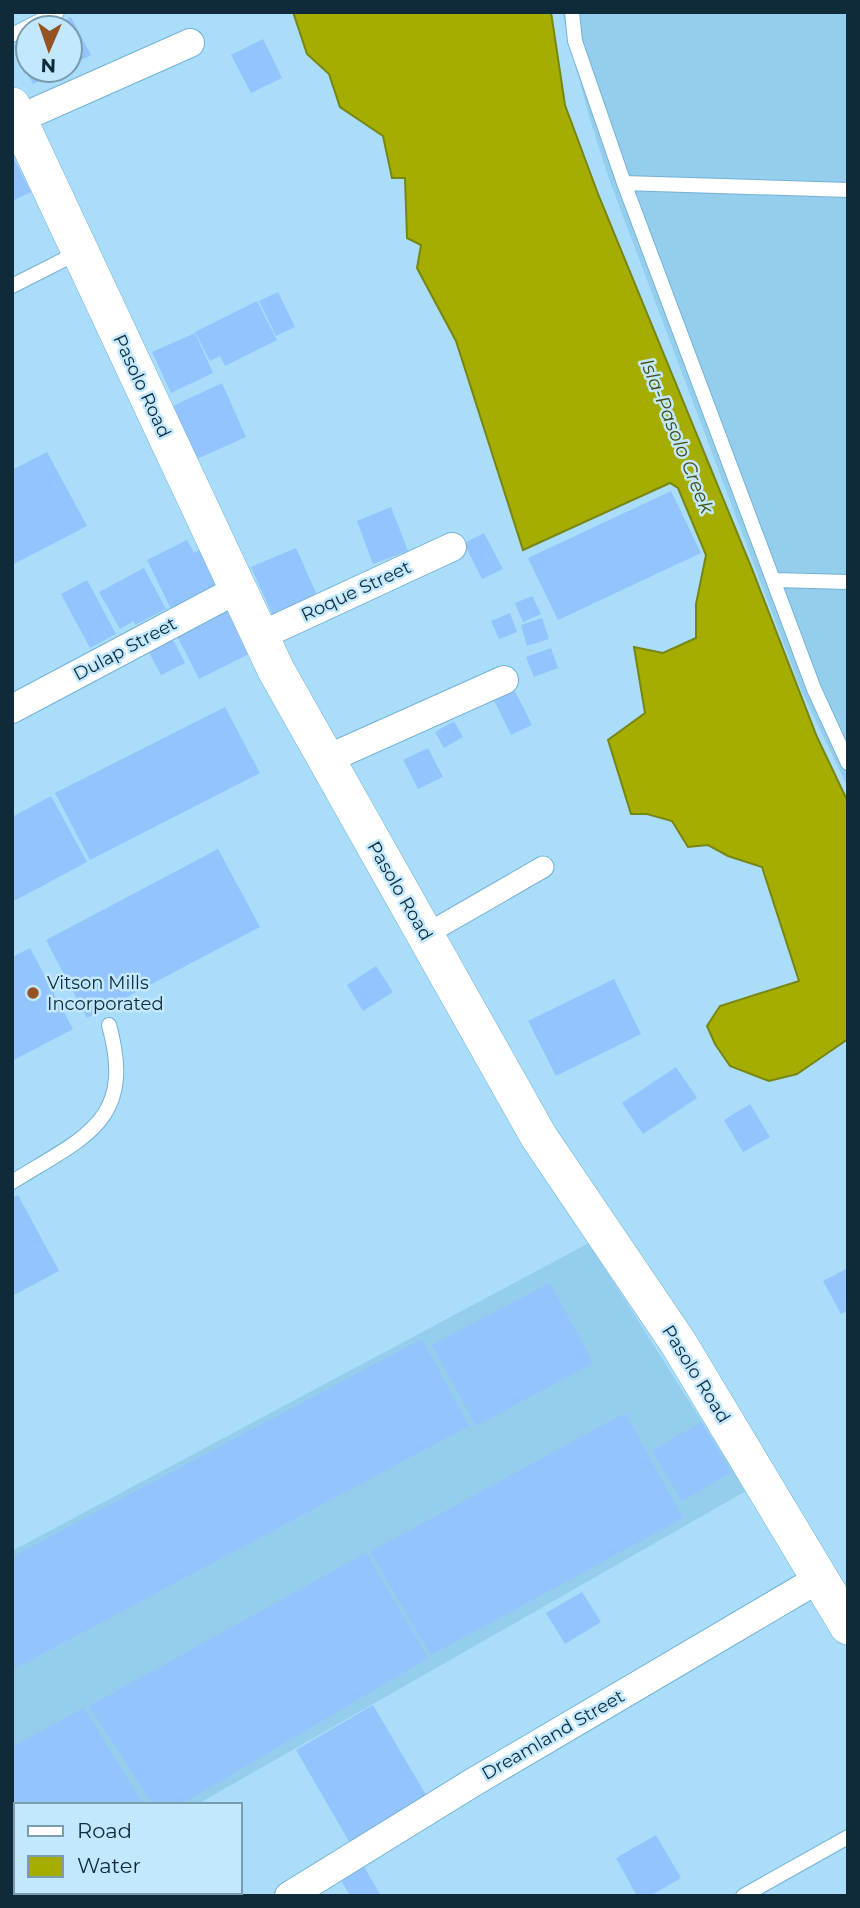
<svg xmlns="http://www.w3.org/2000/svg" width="860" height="1908" font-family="Montserrat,sans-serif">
<rect width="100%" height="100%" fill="#aaddfa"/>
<path fill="#95ceed" d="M562,12H848V788L802,692L609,179L588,113Z
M589,1243L746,1491L196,1805H16V1892H46L40,1896H12V1551Z"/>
<path fill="#a5ad01" stroke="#788612" stroke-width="2" d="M293,12H551L565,105L598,194L752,569L817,737L848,802V1039L797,1074L769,1081L730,1066L715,1044L707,1026L720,1006L799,981L762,867L728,856L708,845L688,847L672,821L647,814H631L608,740L645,713L634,647L663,653L696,638V604L706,555L678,488L670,483L523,550L456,341L417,268L421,245L407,238L405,178H392L383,136L340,107L329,74L307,54Z"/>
<path fill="#94c4fd" d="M71,17L91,55L70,66V28H50Z
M28,39V70H62L33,84L14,46Z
M263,39L282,78L251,93L231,55Z
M12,155L31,192L12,201Z
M278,292L295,327L276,336L259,301Z
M257,301L277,340L225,366L220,356L210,361L195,332Z
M195,333L213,373L171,393L152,352Z
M222,383L246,437L197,459L173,406Z
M47,452L87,526L12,565V470Z
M671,491L701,553L558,620L528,558Z
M391,507L408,551L373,564L357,521Z
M484,533L503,569L482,579L464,543Z
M187,540L194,553L206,547L224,583L171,609L147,560Z
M296,548L317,595L272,614L251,567Z
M144,568L166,609L135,625L134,621L120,629L99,592Z
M87,580L116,634L90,648L61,594Z
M532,596L541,614L523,622L515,603Z
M227,603L253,652L199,679L174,630Z
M510,613L517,632L499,639L491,621Z
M542,618L549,639L527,646L521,625Z
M169,632L185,663L161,675L145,645Z
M551,648L558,668L534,677L526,657Z
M511,683L532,725L511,735L490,692Z
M225,707L260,773L90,860L55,793Z
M454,721L463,737L444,748L435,732Z
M428,748L443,777L418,789L403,760Z
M51,796L87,862L12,902V817Z
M218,849L260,927L87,1018L46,940Z
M30,948L73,1029L12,1061V957Z
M376,966L393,992L363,1011L347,985Z
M614,979L641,1034L556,1076L528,1021Z
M676,1067L697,1098L643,1134L622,1103Z
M750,1104L770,1137L743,1152L724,1120Z
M18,1195L59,1271L12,1296V1198Z
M848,1268V1310L841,1314L823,1281Z
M550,1283L593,1363L476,1426L432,1345Z
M422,1339L469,1426L12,1670V1557Z
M625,1413L683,1518L431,1655L370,1552Z
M701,1422L731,1472L682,1501L652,1451Z
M366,1553L428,1658L180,1805H153L89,1706Z
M582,1592L601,1622L565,1644L546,1613Z
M373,1705L432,1805L354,1850L296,1750Z
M84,1708L144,1805H16V1892H25L12,1896V1747Z
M656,1835L681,1878L650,1896H637L616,1858Z
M360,1860L380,1894L377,1896H350L337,1873Z"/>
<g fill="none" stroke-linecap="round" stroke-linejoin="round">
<defs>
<path id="service" d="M572,12L575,41L624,183L814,689L848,763
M12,35L57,12
M624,183L848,190
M12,286L79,252
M775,580L848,582
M12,1182C84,1137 136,1122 109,1025
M743,1896L848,1837"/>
<path id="pedestrian" d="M425,935L543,867"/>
<path id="minor" d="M12,122L190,43
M260,636L452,547
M12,709L238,589
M325,760L504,680
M289,1896L472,1783L820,1578"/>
<path id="tertiary" d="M12,106L276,670L539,1137L679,1344L848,1626"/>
</defs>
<use href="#service" stroke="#72b2d5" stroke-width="16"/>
<use href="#pedestrian" stroke="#72b2d5" stroke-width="23"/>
<use href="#minor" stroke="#72b2d5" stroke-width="30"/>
<use href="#tertiary" stroke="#72b2d5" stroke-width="38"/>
<use href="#service" stroke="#fff" stroke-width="14"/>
<use href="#pedestrian" stroke="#fff" stroke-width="21"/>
<use href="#minor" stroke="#fff" stroke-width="28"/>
<use href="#tertiary" stroke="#fff" stroke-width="37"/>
</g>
<circle fill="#955222" stroke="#c2e8fe" stroke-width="2.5" cx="33" cy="993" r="7"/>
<g text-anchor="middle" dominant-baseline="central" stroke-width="5" stroke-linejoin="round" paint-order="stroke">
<g font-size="18" fill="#0f2a38" stroke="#c2e8fe">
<text transform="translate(142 386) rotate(65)">Pasolo Road</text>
<text transform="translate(356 591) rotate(-25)">Roque Street</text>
<text transform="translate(125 649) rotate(-28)">Dulap Street</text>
<text transform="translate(400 891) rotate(60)">Pasolo Road</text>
<text transform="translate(696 1374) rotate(58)">Pasolo Road</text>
<text transform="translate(553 1735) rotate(-30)">Dreamland Street</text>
</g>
<g font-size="18" fill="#0f2a38" stroke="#c2e8fe" text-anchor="start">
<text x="47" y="983">Vitson Mills<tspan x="47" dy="21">Incorporated</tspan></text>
</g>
<g font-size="19" font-style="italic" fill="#484c15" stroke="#c2e8fe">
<text transform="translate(677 436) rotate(68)">Isla-Pasolo Creek</text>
</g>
</g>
<rect width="860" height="1908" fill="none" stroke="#0f2a38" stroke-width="28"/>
<rect x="14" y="1803" width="228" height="91" fill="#c2e8fe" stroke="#7a9caf" stroke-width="2"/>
<rect x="28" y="1826" width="35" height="10" fill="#ffffff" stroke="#7a9caf" stroke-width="2"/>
<text x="77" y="1838" font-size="21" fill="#0f2a38">Road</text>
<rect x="28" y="1856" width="35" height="21" fill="#a5ad01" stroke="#7a9caf" stroke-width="2"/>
<text x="77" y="1873" font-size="21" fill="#0f2a38">Water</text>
<g transform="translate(49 49) rotate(182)"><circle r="33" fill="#c2e8fe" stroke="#7a9caf" stroke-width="2"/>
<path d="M0-5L12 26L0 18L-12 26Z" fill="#955222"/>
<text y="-10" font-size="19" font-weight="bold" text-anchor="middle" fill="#0f2a38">N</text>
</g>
</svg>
